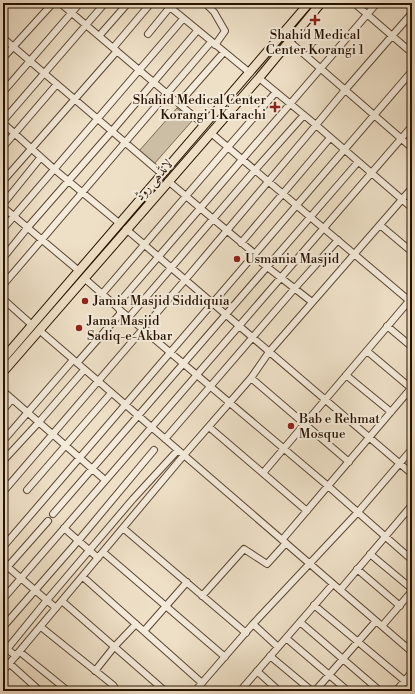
<svg xmlns="http://www.w3.org/2000/svg" width="415" height="694" font-family="'Libre Bodoni',Amiri,serif">
<rect width="100%" height="100%" fill="#eee0c7"/>
<filter id="stains"><feTurbulence type="fractalNoise" baseFrequency=".005" numOctaves="4"/><feColorMatrix values="0 0 0 0 .2 0 0 0 0 .09 0 0 0 0 .02 0 0 0 .5 -.17"/></filter>
<radialGradient id="worn" r=".72"><stop offset=".6" stop-color="#630" stop-opacity="0"/><stop offset="1" stop-color="#630" stop-opacity=".3"/></radialGradient>
<path fill="#ccbda5" stroke="#7a6753" d="M177,108L192,121L154,164L139,151Z"/>
<g fill="none" stroke-linecap="round" stroke-linejoin="round">
<defs>
<path id="minor" d="M60,3L204,125
M165,3L250,73
M205,3L214,12L225,31L215,45
M354,3L412,53
M148,34L170,7
M282,35L412,148
M99,36L128,3
M3,38L162,174
M113,48L151,3
M3,58L53,3
M259,78L316,125L412,208
M3,92L80,3
M179,103L224,52
M3,121L105,3
M3,123L54,169L119,223
M211,133L412,303
M3,147L57,84
M3,181L117,51
M168,181L255,254
M3,204L41,157
M3,207L79,271
M380,225L412,252
M3,229L183,19
M126,229L412,474
M241,243L330,138
M253,256L312,302
M3,258L28,227L112,131L197,31
M3,285L211,42
M102,294L228,147L276,92
M3,299L32,325
M116,306L377,3
M120,310L328,486L412,560
M129,317L255,170L304,115
M387,326L412,347
M39,330L412,652
M367,351L412,389
M77,363L120,314V310L116,306L84,278
M346,375L391,412
M251,378L349,462
M3,391L105,480
M3,410L12,399
M209,427L307,511
M165,439L295,288L338,240
M3,441L73,360
M3,461L39,422L84,370
M263,473L409,301
M27,490L111,393
M3,492L185,280L316,125L345,90L412,13
M53,514L358,162
M64,528L98,558
M123,528L246,633
M282,540L412,387
M3,547L412,71
M103,552L225,657
M370,554L412,589
M3,563L56,608
M357,569L400,606
M3,572L48,521
M83,577L202,683
M340,590L412,505
M202,596L244,549L267,564L286,543
M3,599L412,126
M62,601L165,691
M314,605L412,687
M300,622L380,691
M253,624L278,647
M382,626L412,591
M3,627L78,541L154,450
M41,627L113,685L115,688L113,691
M144,631L187,582
M286,638L348,691
M3,646L16,656
M20,652L68,691
M3,654L47,600L133,499L178,450
M270,656L312,691
M10,664L40,691
M3,671L184,455L251,378L269,352L412,188
M95,671L114,647L136,624
M257,671L279,691
M195,691L253,624L358,512L412,449
M240,691L333,584
M315,691L376,621
M396,691L412,672"/>
<path id="major" d="M3,359L309,3
M3,372L259,78L321,3"/>
</defs>
<use href="#minor" stroke="#594532" stroke-width="8"/>
<use href="#major" stroke="#271101" stroke-width="10"/>
<use href="#minor" stroke="#f4ebdb" stroke-width="6"/>
<use href="#major" stroke="#eee0c7" stroke-width="8"/>
</g>
<g fill="#8f2418" stroke="#f4ebdb" stroke-width="1.5">
<path d="M313 14h4v4h4v4h-4v4h-4v-4h-4v-4h4z"/>
<path d="M273 101h4v4h4v4h-4v4h-4v-4h-4v-4h4z"/>
<circle cx="237" cy="259" r="4"/>
<circle cx="85" cy="301" r="4"/>
<circle cx="79" cy="328" r="4"/>
<circle cx="291" cy="426" r="4"/>
</g>
<g text-anchor="middle" dominant-baseline="central" stroke-width="4" stroke-linejoin="round" paint-order="stroke">
<g font-size="13" fill="#271101" stroke="#f4ebdb" text-anchor="start">
<text x="315" y="35" text-anchor="middle">Shahid Medical<tspan x="315" dy="15">Center Korangi 1</tspan></text>
<text x="266" y="100" text-anchor="end">Shahid Medical Center<tspan x="266" dy="15">Korangi 1 Karachi</tspan></text>
<text x="245" y="259">Usmania Masjid</text>
<text x="93" y="301">Jamia Masjid Siddiquia</text>
<text x="87" y="321">Jama Masjid<tspan x="87" dy="15">Sadiq-e-Akbar</tspan></text>
<text x="299" y="419">Bab e Rehmat<tspan x="299" dy="15">Mosque</tspan></text>
</g>
<g font-size="13" fill="#271101" stroke="#f4ebdb">
<text transform="translate(154 180) rotate(-49)">لانڈھی روڈ</text>
</g>
</g>
<rect width="415" height="694" fill="none" stroke="#eee0c7" stroke-width="16"/>
<rect x="4" y="4" width="407" height="686" fill="none" stroke="#271101" stroke-width="2"/>
<rect x="8" y="8" width="399" height="678" fill="none" stroke="#271101"/>
<rect width="100%" height="100%" filter="url(#stains)"/>
<rect width="100%" height="100%" fill="url(#worn)"/>
</svg>
